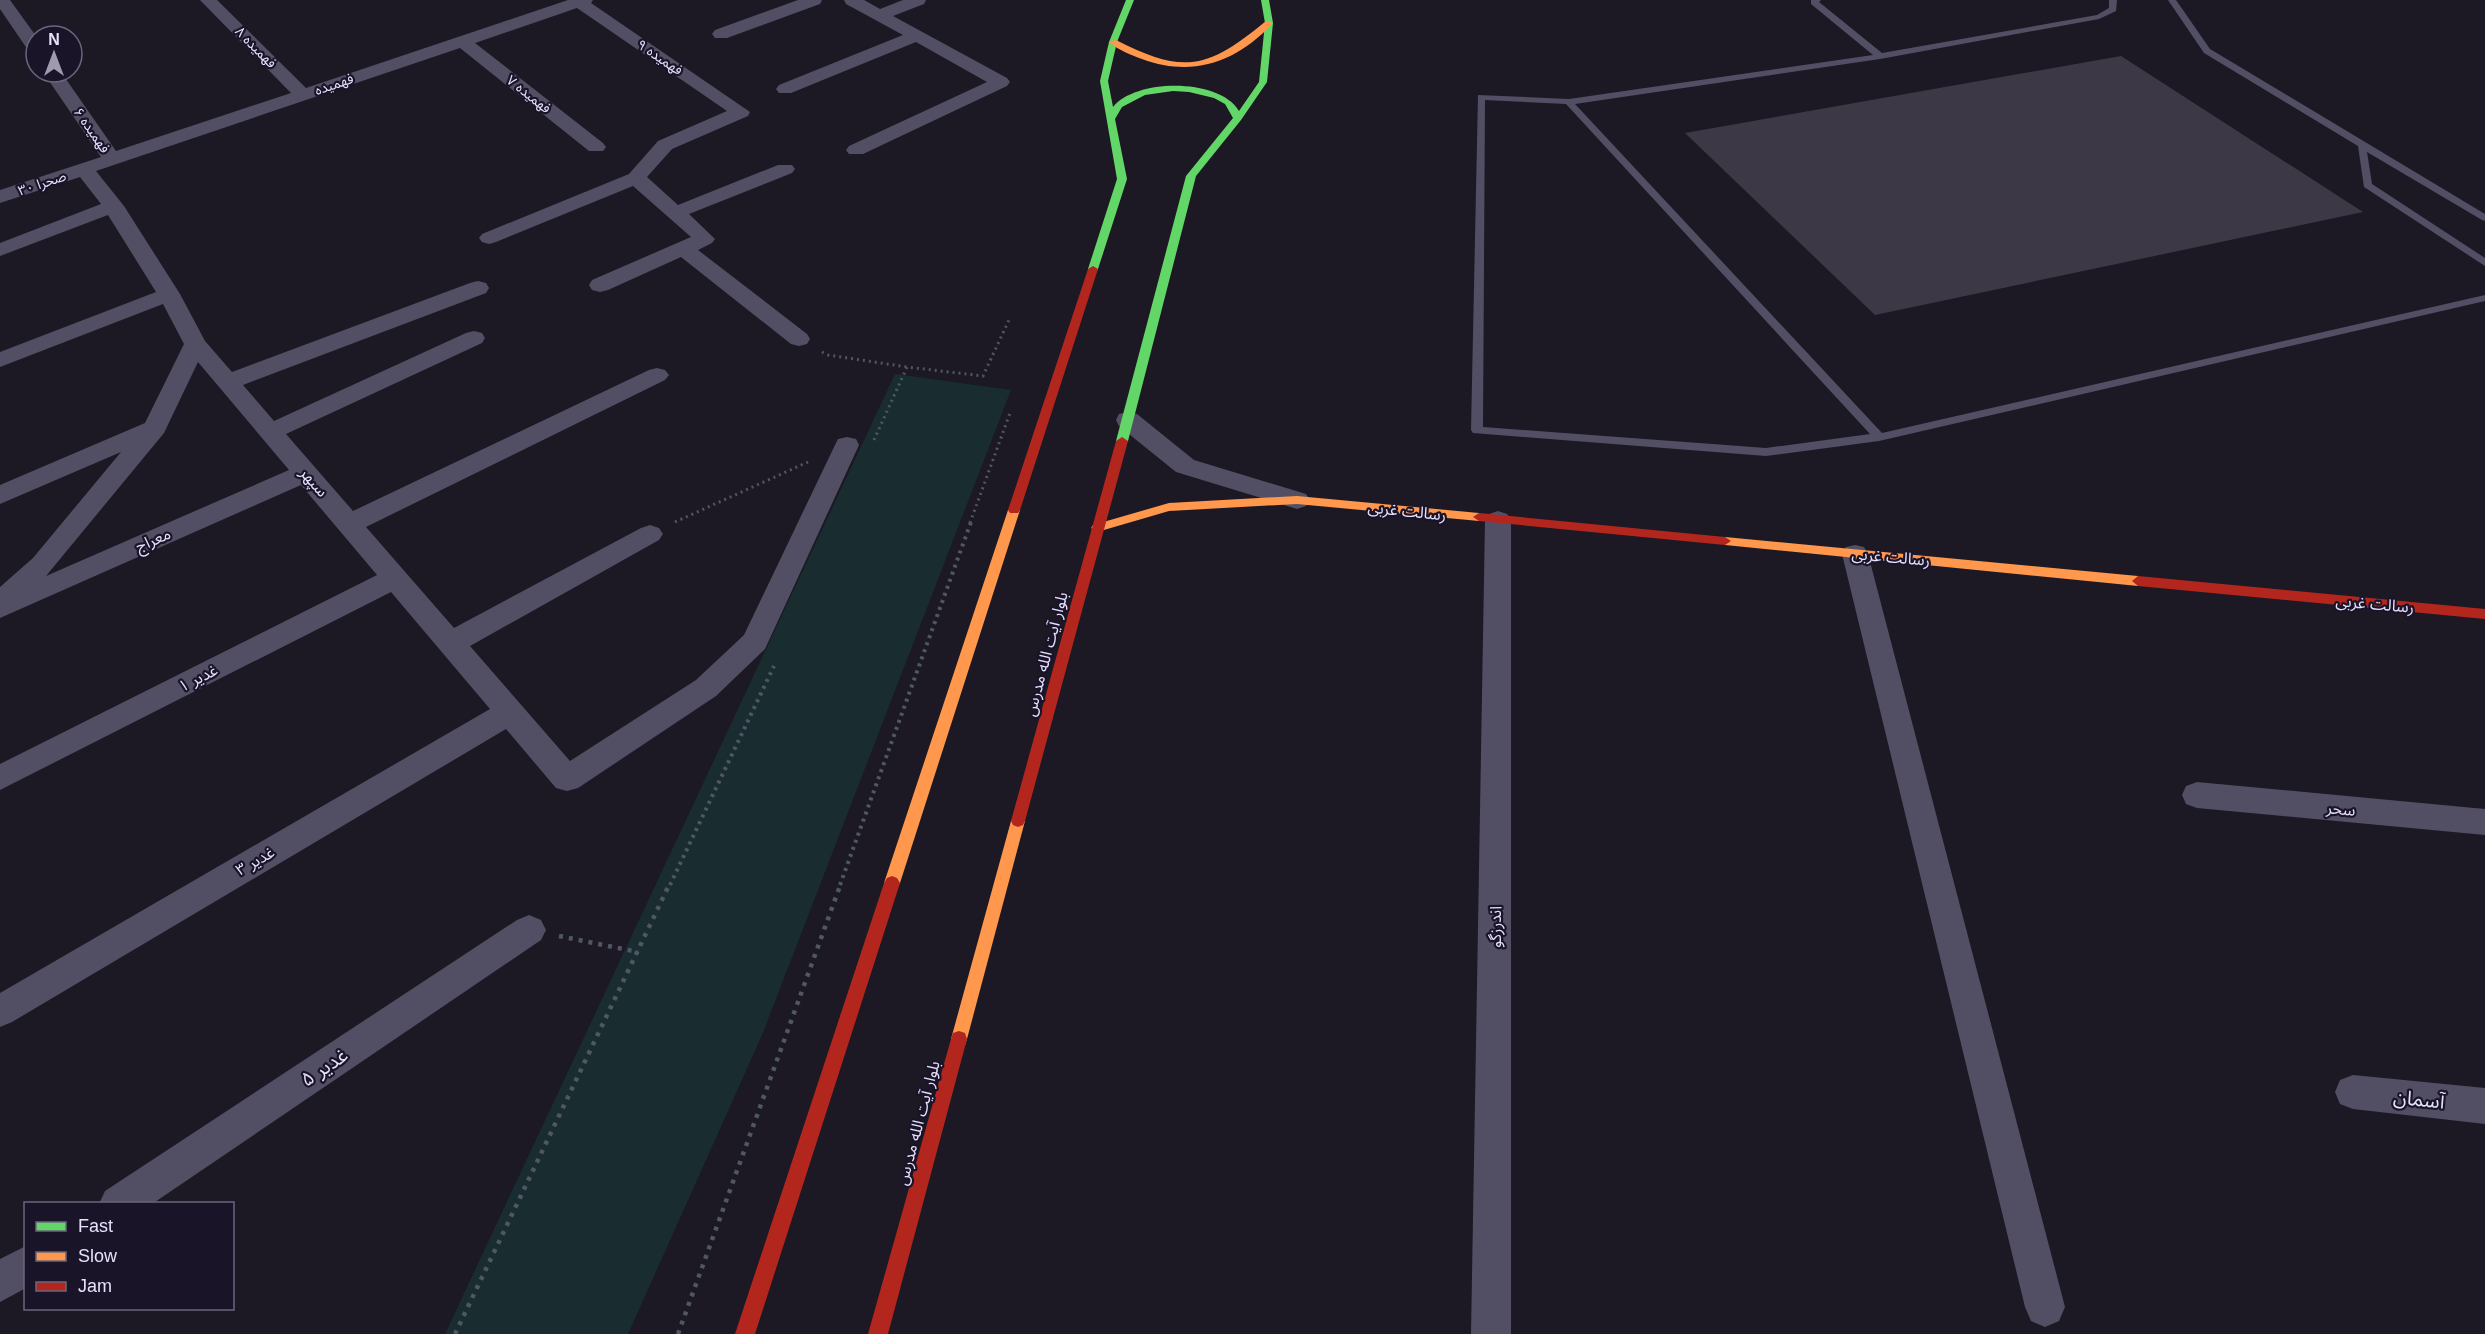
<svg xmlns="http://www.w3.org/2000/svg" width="2485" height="1334" font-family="Arial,'Noto Sans Arabic',sans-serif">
<rect width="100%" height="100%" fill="#1c1924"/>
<path fill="#192d31" d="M895,374L1011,390L762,1035L628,1334H445Z"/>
<path fill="#3c3845" d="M2121,56L2363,212L1875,315L1685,133Z"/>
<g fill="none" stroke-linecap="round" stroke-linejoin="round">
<path stroke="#4f5664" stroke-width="3" stroke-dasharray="2 4" stroke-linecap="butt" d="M822,352L828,355L907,367
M874,440L907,367L983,376L1009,320
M675,522L808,462
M970,523L1010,413"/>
<path stroke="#4f5664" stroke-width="4" stroke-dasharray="3 4.5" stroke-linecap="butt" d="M670,885L774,666
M840,885L971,522"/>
<path stroke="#4f5664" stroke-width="4.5" stroke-dasharray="4 6" stroke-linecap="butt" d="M559,936L638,952
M455,1334L670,883
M678,1334L841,883"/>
<path fill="#524f64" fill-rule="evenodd" d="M1811,0H1821L1819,2L1882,53L2097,15L2109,8V0H2117L2116,11L2099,19L1880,59L1575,104L1882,433L2485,295V301L1879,441L1766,456L1473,433L1471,430L1478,95L1569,99L1873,55L1811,4ZM1485,100L1566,104L1870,434L1766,448L1483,427Z
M2168,0H2176L2210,49L2485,214V221L2482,220L2367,152L2372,184L2485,258V266L2364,187L2358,146L2204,53Z"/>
<path fill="#524f64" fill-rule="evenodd" d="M0,0H10L36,36V54L30,53L0,9Z
M200,0H217L306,88L568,0H593L591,3L750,112L748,116L672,149L647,177L678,205L778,165H792L795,169L792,173L689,214L715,239L712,243L698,250L807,334L810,339L807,344L799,346L791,344L681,257L608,290L600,292L592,290L589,285L592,280L691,237L633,186L496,242L489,244L482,242L479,238L482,234L629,174L658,141L727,111L577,8L475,43L603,143L606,147L603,151H589L460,48L96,171L124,206L180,294L205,341L232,372L470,283L478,281L486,283L489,288L486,293L243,385L274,421L466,333L474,331L482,333L485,338L482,343L286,434L353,511L649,370L657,368L665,370L669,375L665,380L366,527L454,628L641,528L650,525L659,528L663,534L659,540L470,646L570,761L696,680L744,635L835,445L838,439L847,437L856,439L859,445L765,649L716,696L578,788L567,791L556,788L506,729L12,1022L0,1027V993L490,709L391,592L0,790V764L377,575L301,485L0,618V587L33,558L121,452L0,504V485L145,423L184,344L163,304L0,367V352L156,292L108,215L0,256V243L101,204L80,177L0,203V190L101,157L43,72H61L116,151L291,93ZM198,362L289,470L46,576L164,433Z
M798,0H822L820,4L727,38H715L712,34L715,30Z
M844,0H864L880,9L903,0H926L924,4L893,16L1007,78L1010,82L1007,86L863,154H849L846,150L849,146L987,82L916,42L791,93H779L776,89L779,85L903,35L846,4Z
M1128,412L1137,414L1194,460L1306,494L1310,500L1306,506L1297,509L1176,472L1119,426L1116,420L1119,414Z
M1498,511L1507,514L1511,520V1334H1471L1485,520L1489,514Z
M1855,545L1864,547L1868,554L2065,1307L2059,1321L2045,1327L2031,1321L2025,1307L1842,554L1846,547Z
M2197,782L2485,809V835L2197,808L2186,804L2182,795L2186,786Z
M529,915L541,920L546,930L541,940L152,1204H99L105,1191L517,920Z
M2353,1075L2485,1088V1124L2353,1109L2340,1104L2335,1092L2340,1080Z
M26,1246V1288L0,1302V1259Z"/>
<path fill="#63d668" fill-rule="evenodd" d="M1126,0H1134L1117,42L1108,81L1113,107C1136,78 1220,78 1239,111L1259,82L1265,23L1261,0H1269L1273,23L1267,82L1241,120L1196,176L1128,441L1122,445L1116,441L1186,176L1233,118L1225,104L1214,98L1189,92L1173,91L1145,95L1122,107L1115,119L1127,179L1098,269L1097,271H1089L1088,269L1117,179L1100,81L1109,42Z"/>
<path fill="#ff974d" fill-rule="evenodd" d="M1266,21L1273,23C1237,62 1193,78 1142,59C1131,55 1118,50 1109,42L1116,40C1184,75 1208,69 1266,21Z
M1297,496L1479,513L1485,517L1479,521L1297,504L1169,511L1097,532L1091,528L1093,525L1169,503Z
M1014,506L1020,510L900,883L897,888L892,890L887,888L884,883L1008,510Z
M1725,537L2138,576L2144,581L2138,586L1725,545L1719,541Z
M1018,815L1023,817L1025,821L967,1039L965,1045L959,1047L953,1045L951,1039L1011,821L1013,817Z"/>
<path fill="#b3261e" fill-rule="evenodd" d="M1093,266L1098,269L1020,510L1018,513H1010L1008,510L1088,269Z
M1122,437L1128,441L1025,821L1023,825L1018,827L1013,825L1011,821L1116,441Z
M1479,513L1725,537L1731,541L1725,545L1479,521L1473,517Z
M2138,576L2485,609V619L2138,586L2132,581Z
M892,876L897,878L900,883L755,1334H735L884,883L887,878Z
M959,1031L965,1033L967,1039L888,1334H868L951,1039L953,1033Z"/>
</g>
<g text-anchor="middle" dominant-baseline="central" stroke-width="4.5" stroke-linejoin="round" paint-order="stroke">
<g font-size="14" fill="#e7e0fc" stroke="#1a1429">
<text transform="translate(256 47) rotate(45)">فهمیده ۸</text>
<text transform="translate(660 57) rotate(34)">فهمیده ۹</text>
<text transform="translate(334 84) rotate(-19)">فهمیده</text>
<text transform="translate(529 94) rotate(38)">فهمیده ۷</text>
<text transform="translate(92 130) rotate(55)">فهمیده ۶</text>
<text transform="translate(42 183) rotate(-19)">صحرا ۳۰</text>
</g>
<g font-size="16" fill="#e7e0fc" stroke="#1a1429">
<text transform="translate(314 482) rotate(49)">سپهر</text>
<text transform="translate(1407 511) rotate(6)">رسالت غربی</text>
<text transform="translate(153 540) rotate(-24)">معراج</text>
<text transform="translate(1891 557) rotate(5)">رسالت غربی</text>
<text transform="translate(2375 604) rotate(5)">رسالت غربی</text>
<text transform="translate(1046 654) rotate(-75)">بلوار آیت الله مدرس</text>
<text transform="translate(198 678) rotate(-27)">غدیر ۱</text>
<text transform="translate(2341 809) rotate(5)">سحر</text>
<text transform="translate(255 861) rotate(-30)">غدیر ۳</text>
<text transform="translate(1495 927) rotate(-90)">اندرزگو</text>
<text transform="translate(918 1123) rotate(-75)">بلوار آیت الله مدرس</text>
</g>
<g font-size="20" fill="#e7e0fc" stroke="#1a1429">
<text transform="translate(324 1067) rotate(-34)">غدیر ۵</text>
<text transform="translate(2419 1099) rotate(6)">آسمان</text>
</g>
</g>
<rect x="24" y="1202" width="210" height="108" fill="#1a1429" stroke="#6c667d" stroke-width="1.5"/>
<rect x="36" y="1222" width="30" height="9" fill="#63d668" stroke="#6c667d" stroke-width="1.5"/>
<text x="78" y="1232" font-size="18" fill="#e7e0fc">Fast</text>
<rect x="36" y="1252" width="30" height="9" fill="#ff974d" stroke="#6c667d" stroke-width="1.5"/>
<text x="78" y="1262" font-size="18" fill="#e7e0fc">Slow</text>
<rect x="36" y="1282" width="30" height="9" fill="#b3261e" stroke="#6c667d" stroke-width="1.5"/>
<text x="78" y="1292" font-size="18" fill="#e7e0fc">Jam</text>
<g transform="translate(54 54)"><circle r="28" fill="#1a1429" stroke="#6c667d" stroke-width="1.5"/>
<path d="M0-4.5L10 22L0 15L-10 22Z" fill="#a09ab0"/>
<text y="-9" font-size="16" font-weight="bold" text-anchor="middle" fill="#e7e0fc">N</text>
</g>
</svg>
